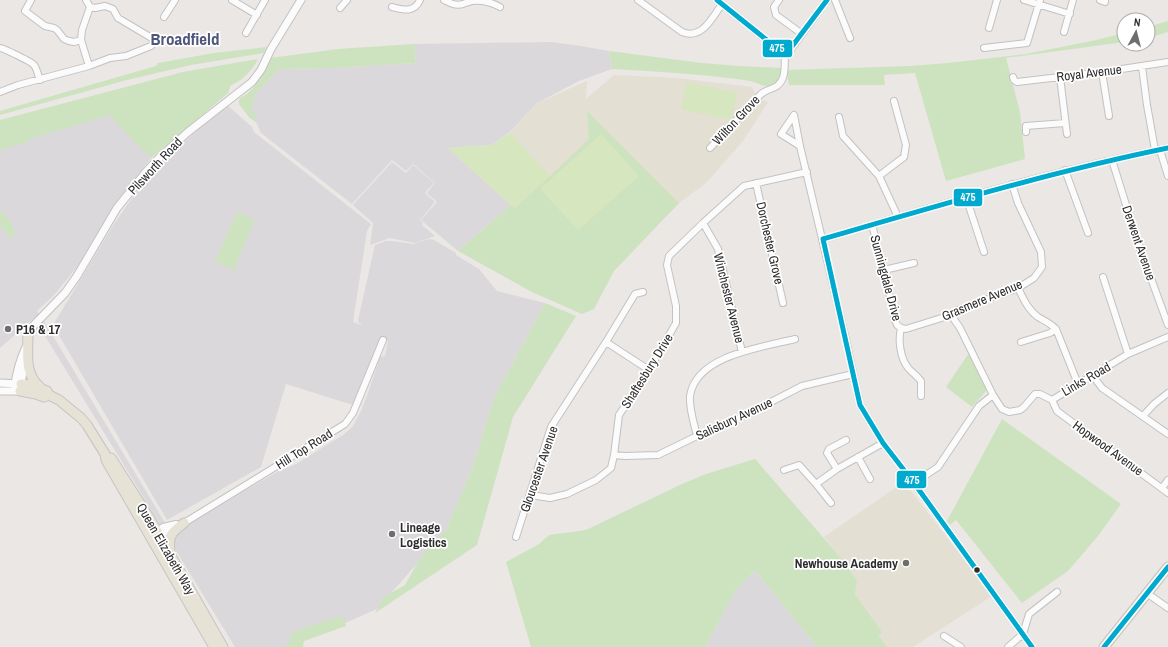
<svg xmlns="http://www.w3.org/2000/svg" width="1168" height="647" font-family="'Archivo Narrow',sans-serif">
<rect width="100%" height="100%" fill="#eae7e4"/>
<path fill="#dbd8db" d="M551,42L581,46L609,51L612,69L579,81L537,103L510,132L492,145L448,148L511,205L458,251L421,220L437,202L427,193L435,183L413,164L406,171L392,160L352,204L261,133L256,122L250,118L239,104L254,96L279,69L334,68L416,63L414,44Z
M230,86L228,93L152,157L115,205L78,266L54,295L37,311L47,326L171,533L277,472L296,464L343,435L353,426L361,411L368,393L380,357L385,356L388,341L385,337L356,406L286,384L261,467L167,520L53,325L114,224L132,198L144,182L168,157L194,133L227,105L252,127L254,132L371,224L367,231L353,322L363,326L359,323L358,320L375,245L386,241H392L413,244L429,239L434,240L456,253V255L479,269L497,291L545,303L494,398L472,469L445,532L377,609L304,641L294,647H235L34,318L0,348V139L203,90Z
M392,162L406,173L413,165L434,183L425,193L435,202L420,220L423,223L422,225L435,236L415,243L390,238L370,245L373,223L353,205Z
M755,570L817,647H705L736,590Z"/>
<path fill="#e4dfd3" d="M614,75L677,78L752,87L756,96L761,100L768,102L743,141L706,183L679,203L614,271L514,208L448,148L492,145L510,133L537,103L587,81L586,99Z
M904,482L992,596L913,647H887L879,636L882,632L855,594L856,581L841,558L824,537Z"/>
<path fill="#cde3bf" d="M1168,21V32L1148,38V27Z
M1124,33V42L1006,58L1020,112L1025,159L946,181L915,73L884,75L885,85H789L787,75V70L909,66L948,63L1026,54L1092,41Z
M414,44L416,63L334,68L279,69L254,96V106H251V111H254L256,122L250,118L239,104C238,97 243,97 248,93C259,83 265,71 270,58L338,49Z
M266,47L264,53L191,65L127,80L0,115V111L156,66L158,63L214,53Z
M609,51L702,63L739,66L782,68C782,76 779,84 770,86C762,87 757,82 750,81C746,80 741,80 737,79C696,74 654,71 612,69Z
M258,59C253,70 242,81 230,86L228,93L152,157L143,151L107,113V116L30,139L23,144H19L0,150V120L183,72Z
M587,111L679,203L614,271L594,309L582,314L532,292L458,251L511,205L515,208L550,176L589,139Z
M0,210C7,217 19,229 12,239L0,226Z
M237,212L255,220L235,267L237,271L215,262Z
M545,303L576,316L513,417L477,545L375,613L384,597L405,585L419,560L434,541L445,532L472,469L494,398Z
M969,353L987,388L986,391L972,407L946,387Z
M1002,419L1121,504L1098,536L1068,571L1022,603L956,520L950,525L947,521Z
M755,459L841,558L857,581L855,594L882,632L879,636L887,647H817L755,570L736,590L705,647H531L506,562L539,544L549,535L586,530L682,484L706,474Z
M344,616L346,626L304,641L303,647H284L291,641L289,635C307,626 324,620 344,616Z"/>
<path fill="#d6e6be" d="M687,82L737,93L731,120L681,109Z
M510,133L550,176L514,208L448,148L492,145Z
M601,134L639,176L578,230L540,189Z"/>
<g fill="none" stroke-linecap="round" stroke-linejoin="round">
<defs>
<path id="minor" d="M31,0L25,11L45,26L54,28L57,30L64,39L69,41L74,42L81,40
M232,0L257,15
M444,0C450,3 455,6 463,4C466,3 468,2 472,1C482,0 491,2 500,7
M638,0L682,32C702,40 712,18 722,4
M717,0L783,53H785
M779,0L774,7L776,15L802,34
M835,0L850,38
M1024,0L1070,14
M1100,0L1105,2V0
M392,7C404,10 414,13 420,0
M340,8L347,0
M164,17L175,0
M989,28L997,0
M1064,32L1073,0
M246,33L265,0
M0,48C3,48 32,62 34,65C37,69 38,75 40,80
M984,48L1027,43L1040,0
M785,53L789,52L827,0
M89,66L81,40L82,30L90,7
M1142,67L1147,105L1155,150
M1102,72L1109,116
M1013,77L1014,80L1017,82L1102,72L1168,62
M1060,77L1067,134
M0,92L18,85L89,66L110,58L126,56L151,46L155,40L118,18L113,9L105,6L95,8L90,7L86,0
M839,117L843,136L879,176L898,217
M1026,132V126L1065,123
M800,146L781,134L794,115L800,146L846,340L860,405L883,443L914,483L1032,647
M710,148L760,95C766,89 771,90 777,86C787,78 784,65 785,53
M1160,150L1168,176
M1112,160L1137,240L1168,325
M1065,170L1088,233
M879,176L904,157L906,145L894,101
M756,183L783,303
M966,197L984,252
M703,223L718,249L742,352
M872,225L884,270L895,320L897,325L901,328C898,340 900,359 909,369C913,373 917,376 921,381V396
M823,239C937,206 1051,171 1168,148
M884,270L914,263
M1103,277L1128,354
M1018,288C1023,298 1028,310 1038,317C1045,321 1050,323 1056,329L1078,384
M643,292L635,294L606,342L649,370
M951,315L960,328L993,395L1002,409L1009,412L1020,410L1024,407L1035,394H1040L1052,400
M901,328L906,329L951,315L958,310L1018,288L1034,278L1042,267L1041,252L1018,203L1012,184
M1021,342L1050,333L1056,329
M1093,376L1102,388L1168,434
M1052,400L1057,411L1168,493
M1052,400L1128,354L1168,337
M1143,416L1154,404L1168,393
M697,436C694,423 689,409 690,396C696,355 763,347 795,339
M614,455L625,456L658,455L697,436L738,419L802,386L853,374
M858,457L870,479
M837,469L827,453L829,449L846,440
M784,470L799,465L816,484L831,503
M914,483L938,467L979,406L993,395
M816,484L837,469L883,443
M1162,488L1168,480
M531,495L550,498L567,494L596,480L611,468L614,455L619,415L649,370L676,323V306L667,265L669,256L703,223L744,186L807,172
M155,532L163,527L176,524
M156,537L184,523L345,424L353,413L383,340
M516,537L551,427L606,342
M1148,594L1168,608
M944,636L961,647
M1008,647L1023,634L1029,614L1057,592"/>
<path id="tertiary" d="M27,339L34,325L65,293L77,276L117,208L146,172L160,157L188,132L252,82L261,70L271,49L301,0
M0,383L19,384
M14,390C16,375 19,361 26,347
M0,391H20L25,357"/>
<path id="primary" d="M28,334C28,353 24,374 40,387
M21,384L30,385L47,391L49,395L59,400L81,418L87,425L105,454L106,460L214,647
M20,391L36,394L44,397L49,395
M111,458L150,519L223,647
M170,551C168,535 172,532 184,523
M1104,647L1168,567"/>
</defs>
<use href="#minor" stroke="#c3c2c2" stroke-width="8"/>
<use href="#tertiary" stroke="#c3c2c2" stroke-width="9"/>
<use href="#primary" stroke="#c6c4c3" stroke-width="11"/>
<use href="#minor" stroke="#fcfbfb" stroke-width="6"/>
<use href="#tertiary" stroke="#fcfbfb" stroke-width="7"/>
<use href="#primary" stroke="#e6e3d6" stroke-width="9"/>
<defs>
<path id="bus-1" d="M717,0L783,53H787L827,0
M1032,647L914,483L883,443L860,405L823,239C937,206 1051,172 1168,148
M1104,647L1168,567"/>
</defs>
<use href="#bus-1" stroke="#fff" stroke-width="8"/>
<use href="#bus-1" stroke="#00a9ce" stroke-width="5"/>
</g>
<g fill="#6f6e6d" stroke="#fff" stroke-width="1.5">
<circle cx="8" cy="329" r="4"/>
<circle cx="392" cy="534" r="4"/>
<circle cx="906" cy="563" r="4"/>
</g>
<circle fill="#2d2d2d" stroke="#fff" stroke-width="1.5" cx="977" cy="570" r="3.5"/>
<g text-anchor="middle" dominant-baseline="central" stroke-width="3.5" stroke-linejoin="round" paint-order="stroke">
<g font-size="13" fill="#2d2d2d" stroke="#fff">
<text transform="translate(1089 73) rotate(-7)">Royal Avenue</text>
<text transform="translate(736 120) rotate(-47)">Wilton Grove</text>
<text transform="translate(155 166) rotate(-47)">Pilsworth Road</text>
<text transform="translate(770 243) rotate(77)">Dorchester Grove</text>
<text transform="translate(1139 243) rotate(71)">Derwent Avenue</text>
<text transform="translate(886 278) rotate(75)">Sunningdale Drive</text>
<text transform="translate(729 298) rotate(76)">Winchester Avenue</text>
<text transform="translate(982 300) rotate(-23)">Grasmere Avenue</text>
<text transform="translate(647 371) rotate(-58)">Shaftesbury Drive</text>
<text transform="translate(1086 379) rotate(-30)">Links Road</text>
<text transform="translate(734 419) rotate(-25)">Salisbury Avenue</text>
<text transform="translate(1108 448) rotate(36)">Hopwood Avenue</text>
<text transform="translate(304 449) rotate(-32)">Hill Top Road</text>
<text transform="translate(539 469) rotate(-71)">Gloucester Avenue</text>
<text transform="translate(166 549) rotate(60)">Queen Elizabeth Way</text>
</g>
<g font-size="13" font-weight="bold" fill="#2d2d2d" stroke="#fff" text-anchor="start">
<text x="16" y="329">P16 &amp; 17</text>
<text x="400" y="527">Lineage<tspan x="400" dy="15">Logistics</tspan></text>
<text x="898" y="563" text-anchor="end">Newhouse Academy</text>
</g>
<g font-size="17" font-weight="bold" fill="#4f567c" stroke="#fff">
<text x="185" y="38">Broadfield</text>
</g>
</g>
<g stroke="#fff" stroke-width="1.5">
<rect x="762" y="39" width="31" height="19" rx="4" fill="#00a9ce"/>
<rect x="953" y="188" width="30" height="19" rx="4" fill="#00a9ce"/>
<rect x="896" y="470" width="31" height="19" rx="4" fill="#00a9ce"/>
</g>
<g font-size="11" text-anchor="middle" font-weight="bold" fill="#fff">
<text x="777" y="52">475</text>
<text x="968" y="201">475</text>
<text x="912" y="484">475</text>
</g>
<g transform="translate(1136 32) rotate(7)"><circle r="19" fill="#ffffff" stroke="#ababab"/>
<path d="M0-3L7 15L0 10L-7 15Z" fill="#6f6e6d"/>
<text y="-6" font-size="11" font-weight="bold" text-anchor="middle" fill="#2d2d2d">N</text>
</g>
</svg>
